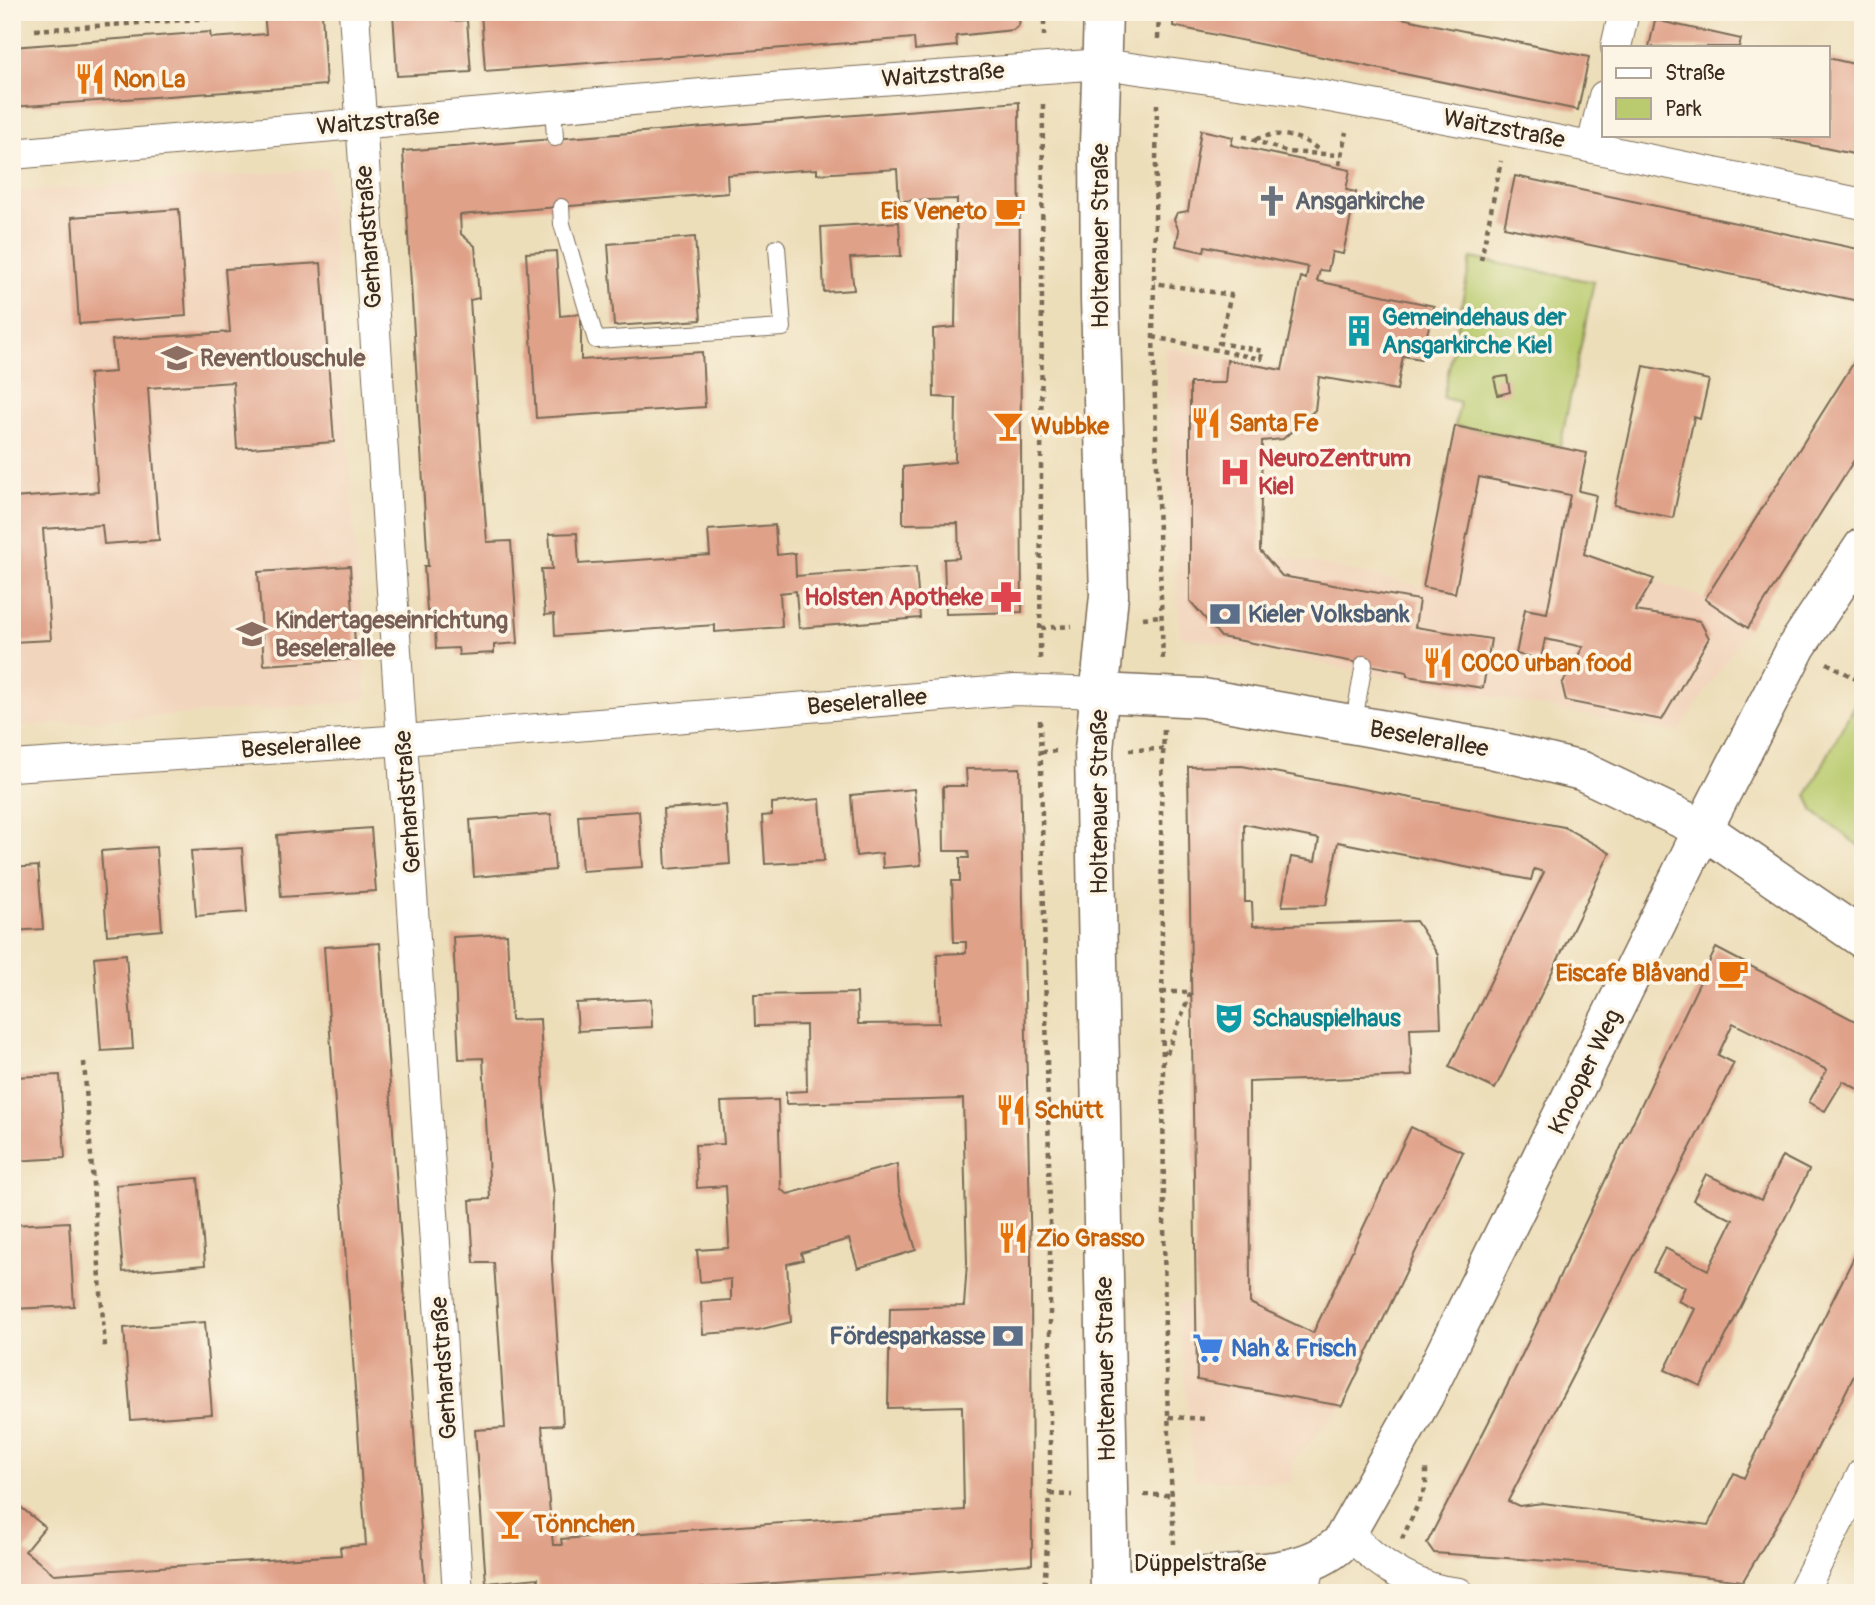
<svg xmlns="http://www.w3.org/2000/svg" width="1875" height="1605" font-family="Pangolin,sans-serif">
<rect width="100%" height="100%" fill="#fcf5e5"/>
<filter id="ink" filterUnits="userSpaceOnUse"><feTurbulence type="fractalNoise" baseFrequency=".0143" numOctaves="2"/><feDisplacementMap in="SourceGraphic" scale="14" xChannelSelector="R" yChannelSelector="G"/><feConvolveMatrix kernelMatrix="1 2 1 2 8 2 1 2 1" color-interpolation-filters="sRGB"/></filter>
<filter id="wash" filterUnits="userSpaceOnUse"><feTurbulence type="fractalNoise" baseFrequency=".00686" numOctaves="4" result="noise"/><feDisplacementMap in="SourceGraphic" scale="28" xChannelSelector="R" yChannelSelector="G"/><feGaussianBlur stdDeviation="1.57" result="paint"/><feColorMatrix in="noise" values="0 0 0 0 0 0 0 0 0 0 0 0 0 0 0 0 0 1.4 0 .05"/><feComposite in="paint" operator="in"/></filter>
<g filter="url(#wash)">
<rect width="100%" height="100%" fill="#eddeba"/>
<path fill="#f2d5bd" d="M328,169L367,701L12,727V192Z
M1165,347L1319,377L1315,410L1283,439L1262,441L1261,551L1423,587L1455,426L1587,453L1579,491L1596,495L1585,554L1705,599L1748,628L1678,733L1180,636Z
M1178,1303H1250L1365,1358L1342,1406L1293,1460L1292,1483L1194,1480Z"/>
<path fill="#b9cb6e" stroke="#7a7a46" stroke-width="2" d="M1471,258L1594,282L1560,447L1455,426L1460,402L1443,398Z
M1854,705L1863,709V842L1859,846L1814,812L1807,795Z"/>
<g id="blocks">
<path fill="#e0a189" d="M264,12H322L326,85L12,107V47L210,32L211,38L266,34Z
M393,12H451L452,21L467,20L471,72L397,76Z
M481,12H1021L1019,25L1013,30L956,36L957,46L915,50L914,38L485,71Z
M1174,12H1372L1589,57L1578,110L1173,26Z
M1655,20L1741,39L1739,47H1649Z
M1828,58L1863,66V156L1767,136L1828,135Z
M1019,102L1022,612L946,614L944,559L959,558L958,523L903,524V467L955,462L956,398L934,397L933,329L955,327L957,199L899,201L897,169L817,174V169L727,175L728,193L460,215L461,234L475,246L479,298L470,300L487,542L511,541L518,643L494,645V653L459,655L458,648L436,649L434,611H427L424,566H428L403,151Z
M1201,130L1233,137L1231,145L1350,170L1346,190L1356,192L1343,254L1332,252L1328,271L1320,270L1317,281L1434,306L1421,359L1403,356L1397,390L1319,377L1315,410L1283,439L1262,441L1260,551L1282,576L1419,600L1415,627L1491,639L1483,688L1407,676V672L1221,637L1190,601V383H1225L1227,360L1282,370L1301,277L1306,279L1308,267L1205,246L1204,252L1176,246L1179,231L1174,219L1177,213L1188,211Z
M1515,176L1863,250V302L1504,227Z
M179,209L186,316L79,324L72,217Z
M899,222L901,256L850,258L854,290L824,292L821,227Z
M695,237L701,320L614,326L608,244Z
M556,251L560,316L581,314V360L702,352L705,407L536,418L526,253Z
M321,263L334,442L237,449L233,382L148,388L159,540L104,544L102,525L43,529L51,640L12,642V498L98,492L89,374L115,372L112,340L230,332L225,269Z
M1863,348V446L1748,628L1705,599Z
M1644,366L1709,380L1700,419L1694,417L1673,518L1614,505Z
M1507,376L1510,392L1498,395L1494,378Z
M1455,426L1587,453L1579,491L1596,495L1584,554L1654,579L1635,611L1700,621L1709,638L1662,720L1566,701L1562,684L1583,647L1545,639L1541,659L1516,654L1525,609L1547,613L1570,495L1479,477L1455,593L1423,587Z
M775,525L777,555L795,553L796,576L916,567L920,618L799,628L796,591L780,593L782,627L715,632V625L555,636L554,614L545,615L541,569H552L549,534L577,533L579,564L710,555L708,530Z
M350,566L356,659L264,665L258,572Z
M1242,766L1564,827L1610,853L1495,1089L1449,1067L1544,872L1534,869L1531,880L1338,842L1326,905L1282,906L1291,857L1315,861L1319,839L1244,824L1245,902H1252L1253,926L1416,921L1438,955L1441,1027L1410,1028L1412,1076L1249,1082L1250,1303L1313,1333L1411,1127L1463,1152L1342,1406L1197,1380L1188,767Z
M1020,768L1031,1261L1032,1564L638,1593H539L538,1578L486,1583L475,1430L505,1428L494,1263H474L470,1200L490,1199L483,1058L459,1059L453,937L507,934L511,1020L540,1019L545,1115L554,1195L552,1259L563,1425L542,1426L553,1545H562L561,1539L964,1510L962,1406L888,1408L890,1308L964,1306L967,1263L963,1099L786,1104V1092L807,1091L806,1025L755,1026L754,995L857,993L858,1024L939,1023L937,954L966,953V942H954L952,881H960V858H969L968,851H944L943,786H967L966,769Z
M914,789L921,865L883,868L882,853L856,856L851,795Z
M820,799L824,861L765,864L762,816L772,815V803Z
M726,805L730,864L666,869L663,809Z
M639,811L643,867L582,871L578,815Z
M551,814L555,870L474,877L470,820Z
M371,828L376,891L281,897L277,835Z
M156,847L162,930L107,935L101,851Z
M242,848L247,912L196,916L191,851Z
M38,866L43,929L12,931V868Z
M380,943L425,1589L381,1593H12V1500L45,1527L25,1551L54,1574L341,1555L340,1547L366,1545L324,947Z
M1716,948L1863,1025V1092L1843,1081L1825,1111L1809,1102L1827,1070L1733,1023L1718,1055L1734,1063L1508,1501L1519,1506L1543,1503L1708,1525L1734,1473L1744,1478L1863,1239V1358L1790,1502L1743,1581L1618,1566L1434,1553L1427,1543L1510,1380Z
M126,954L133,1049L101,1051L94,957Z
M651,999L652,1027L578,1031L576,1003Z
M60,1075L65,1158L12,1161V1077Z
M778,1100L781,1190L788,1194L897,1164L899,1192L916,1250L858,1268L849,1239L801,1253L803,1260L787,1264L791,1322L758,1330L703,1334L701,1302L731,1300V1279L700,1282L697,1250L728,1248L729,1242L726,1186L697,1188L695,1145L724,1144L721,1102Z
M1782,1156L1809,1170L1701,1386L1665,1370L1695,1309L1678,1301L1685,1287L1653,1271L1665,1248L1708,1270L1733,1220L1693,1200L1706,1174L1761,1200Z
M198,1178L205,1265L123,1272L116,1185Z
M69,1222L74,1306L12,1309V1225Z
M205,1322L212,1414L131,1420L124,1328Z
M1863,1574V1593H1853Z"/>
</g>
</g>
<g filter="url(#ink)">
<use href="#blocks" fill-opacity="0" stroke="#796955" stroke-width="2"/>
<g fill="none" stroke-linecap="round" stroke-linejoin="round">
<defs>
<path id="service" d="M553,106L555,138
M561,207L562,224L596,340L783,328L777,247
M1353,726L1364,664
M1311,1593L1318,1561"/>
<path id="minor" d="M354,12L458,1593
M1616,47L1624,12
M1592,146L1604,96
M12,154L771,88L1102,64L1302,92L1483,125L1863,204
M12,766L404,740L1015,690L1100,693
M1347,1532C1377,1563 1416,1590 1459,1593
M1802,1593L1863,1473"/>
<path id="tertiary" d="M1100,693L1203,698L1487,748L1582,771L1703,829L1863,939"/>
<path id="secondary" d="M1103,12L1099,145L1100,300L1109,595L1094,750L1110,1593
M1123,1593C1188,1561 1288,1592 1341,1543L1424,1396L1703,829L1797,646L1863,547"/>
</defs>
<use href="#service" stroke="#796955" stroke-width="18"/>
<use href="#minor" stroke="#796955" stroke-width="32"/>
<use href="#tertiary" stroke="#796955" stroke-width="41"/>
<use href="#secondary" stroke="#796955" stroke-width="41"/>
<path stroke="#796955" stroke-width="4.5" stroke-dasharray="5 5" stroke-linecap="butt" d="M35,30L215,18
M1044,36V12
M1158,39L1159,12
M1157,104L1153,337L1163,662
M1243,136L1287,152L1341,155
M1256,139C1277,130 1304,136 1321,152
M1339,165L1346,132
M1481,260L1501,161
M1153,337L1261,359L1263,351L1219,343L1231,295L1154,283
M1143,618L1160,616
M1041,628L1072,626
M1040,659L1043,101
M1827,663L1863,683
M1040,720L1050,1209V1494L1044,1593
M1164,730L1161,809L1165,1347L1174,1544
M1129,750L1163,749
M1041,752L1058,751
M1162,992H1191L1165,1058
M84,1062L105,1347
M1169,1417L1207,1419
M1050,1494L1072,1495
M1144,1495H1174
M1402,1539L1426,1487V1469"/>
<use href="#service" stroke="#fff" stroke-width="16"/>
<use href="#minor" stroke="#fff" stroke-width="30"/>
<use href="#tertiary" stroke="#fff" stroke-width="38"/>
<use href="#secondary" stroke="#fff" stroke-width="38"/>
</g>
</g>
<defs>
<symbol id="restaurant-bare" viewBox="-9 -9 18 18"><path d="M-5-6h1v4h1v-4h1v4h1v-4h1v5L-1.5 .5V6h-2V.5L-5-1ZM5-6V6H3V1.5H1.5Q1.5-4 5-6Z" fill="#e8710a" stroke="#fcf5e5" stroke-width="2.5" paint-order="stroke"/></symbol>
<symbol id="church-bare" viewBox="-9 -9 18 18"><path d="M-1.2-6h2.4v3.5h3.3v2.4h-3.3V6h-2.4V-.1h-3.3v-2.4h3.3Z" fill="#6b7280" stroke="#fcf5e5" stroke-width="2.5" paint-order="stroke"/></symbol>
<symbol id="cafe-bare" viewBox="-9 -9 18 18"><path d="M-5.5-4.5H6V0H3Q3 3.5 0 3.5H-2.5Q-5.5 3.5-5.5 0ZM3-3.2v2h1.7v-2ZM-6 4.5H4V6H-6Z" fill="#e8710a" stroke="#fcf5e5" stroke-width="2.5" paint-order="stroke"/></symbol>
<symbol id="building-bare" viewBox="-9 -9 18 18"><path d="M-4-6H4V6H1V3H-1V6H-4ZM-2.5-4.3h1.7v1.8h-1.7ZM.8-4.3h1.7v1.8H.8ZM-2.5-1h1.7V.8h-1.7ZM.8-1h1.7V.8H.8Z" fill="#0f9aa8" stroke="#fcf5e5" stroke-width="2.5" paint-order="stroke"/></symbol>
<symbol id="school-bare" viewBox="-9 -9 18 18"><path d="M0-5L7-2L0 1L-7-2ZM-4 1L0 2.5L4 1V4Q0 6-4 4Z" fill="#8d6e63" stroke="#fcf5e5" stroke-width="2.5" paint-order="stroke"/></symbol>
<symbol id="bar-bare" viewBox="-9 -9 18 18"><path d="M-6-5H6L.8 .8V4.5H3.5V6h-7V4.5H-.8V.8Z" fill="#e8710a" stroke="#fcf5e5" stroke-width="2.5" paint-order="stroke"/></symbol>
<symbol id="hospital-bare" viewBox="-9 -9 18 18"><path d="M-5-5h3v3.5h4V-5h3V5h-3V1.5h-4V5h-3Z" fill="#e0444e" stroke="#fcf5e5" stroke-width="2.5" paint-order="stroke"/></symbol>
<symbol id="pharmacy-bare" viewBox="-9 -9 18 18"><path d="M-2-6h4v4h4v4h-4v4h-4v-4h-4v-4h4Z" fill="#e0444e" stroke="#fcf5e5" stroke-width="2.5" paint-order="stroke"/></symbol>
<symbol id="bank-bare" viewBox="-9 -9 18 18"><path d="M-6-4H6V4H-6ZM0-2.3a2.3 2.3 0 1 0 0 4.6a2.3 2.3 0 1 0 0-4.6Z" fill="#5c6f8a" stroke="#fcf5e5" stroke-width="2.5" paint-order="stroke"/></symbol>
<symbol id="theatre-bare" viewBox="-9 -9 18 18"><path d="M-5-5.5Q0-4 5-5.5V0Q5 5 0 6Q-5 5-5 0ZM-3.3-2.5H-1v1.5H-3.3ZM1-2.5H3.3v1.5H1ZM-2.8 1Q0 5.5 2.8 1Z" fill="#0f9aa8" stroke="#fcf5e5" stroke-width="2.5" paint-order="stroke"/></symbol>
<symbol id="supermarket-bare" viewBox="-9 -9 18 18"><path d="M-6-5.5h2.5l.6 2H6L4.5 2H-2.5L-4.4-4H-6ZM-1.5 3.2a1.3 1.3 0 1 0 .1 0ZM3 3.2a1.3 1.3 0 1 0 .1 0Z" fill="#3f7fe0" stroke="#fcf5e5" stroke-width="2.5" paint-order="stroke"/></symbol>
</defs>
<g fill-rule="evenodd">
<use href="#restaurant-bare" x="68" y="57" width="44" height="44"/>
<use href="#church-bare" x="1250" y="179" width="44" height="44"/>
<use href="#cafe-bare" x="988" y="189" width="44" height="44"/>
<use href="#building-bare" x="1337" y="309" width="44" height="44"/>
<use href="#school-bare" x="155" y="336" width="44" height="44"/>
<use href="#restaurant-bare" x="1184" y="401" width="44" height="44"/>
<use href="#bar-bare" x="986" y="404" width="44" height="44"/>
<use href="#hospital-bare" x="1213" y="450" width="44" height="44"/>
<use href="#pharmacy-bare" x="984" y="575" width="44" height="44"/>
<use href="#bank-bare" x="1203" y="592" width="44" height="44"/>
<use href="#school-bare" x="230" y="612" width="44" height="44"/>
<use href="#restaurant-bare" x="1416" y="641" width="44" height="44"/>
<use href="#cafe-bare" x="1711" y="951" width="44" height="44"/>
<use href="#theatre-bare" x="1207" y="996" width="44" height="44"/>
<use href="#restaurant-bare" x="989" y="1088" width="44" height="44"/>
<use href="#restaurant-bare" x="991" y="1216" width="44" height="44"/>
<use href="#bank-bare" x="986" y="1314" width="44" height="44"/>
<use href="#supermarket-bare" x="1186" y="1326" width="44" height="44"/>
<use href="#bar-bare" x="488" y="1502" width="44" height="44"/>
</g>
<g text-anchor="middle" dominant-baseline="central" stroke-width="7" stroke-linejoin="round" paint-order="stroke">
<g font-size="24" fill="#3b2a1e" stroke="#fcf5e5">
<text transform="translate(943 75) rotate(-4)">Waitzstraße</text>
<text transform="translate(378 122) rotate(-5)">Waitzstraße</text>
<text transform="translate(1504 129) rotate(11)">Waitzstraße</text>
<text transform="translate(1100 236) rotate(-90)">Holtenauer Straße</text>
<text transform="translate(369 237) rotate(-94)">Gerhardstraße</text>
<text transform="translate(867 702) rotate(-5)">Beselerallee</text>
<text transform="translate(1429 739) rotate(10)">Beselerallee</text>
<text transform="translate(301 746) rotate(-4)">Beselerallee</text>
<text transform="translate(408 802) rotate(-94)">Gerhardstraße</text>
<text transform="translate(1099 802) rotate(-90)">Holtenauer Straße</text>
<text transform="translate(1585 1072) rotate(-64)">Knooper Weg</text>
<text transform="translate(444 1368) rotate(-94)">Gerhardstraße</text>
<text transform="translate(1106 1369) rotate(-91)">Holtenauer Straße</text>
<text x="1200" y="1563">Düppelstraße</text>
</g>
<g font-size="24" font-weight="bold" fill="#c56008" stroke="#fcf5e5" text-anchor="start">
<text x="113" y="79">Non La</text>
<text x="987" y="211" text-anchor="end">Eis Veneto</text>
<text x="1229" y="423">Santa Fe</text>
<text x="1031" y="426">Wubbke</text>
<text x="1461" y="663">COCO urban food</text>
<text x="1710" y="973" text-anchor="end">Eiscafe Blåvand</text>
<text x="1034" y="1110">Schütt</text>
<text x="1036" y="1238">Zio Grasso</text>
<text x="533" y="1524">Tönnchen</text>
</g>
<g font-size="24" font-weight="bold" fill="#5b616d" stroke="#fcf5e5" text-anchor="start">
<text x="1295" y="201">Ansgarkirche</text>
</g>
<g font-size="24" font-weight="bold" fill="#0d838f" stroke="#fcf5e5" text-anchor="start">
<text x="1382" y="317">Gemeindehaus der<tspan x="1382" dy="28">Ansgarkirche Kiel</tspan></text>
<text x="1252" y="1018">Schauspielhaus</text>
</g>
<g font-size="24" font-weight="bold" fill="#785e54" stroke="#fcf5e5" text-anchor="start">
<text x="200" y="358">Reventlouschule</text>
<text x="275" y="620">Kindertageseinrichtung<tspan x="275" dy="28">Beselerallee</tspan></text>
</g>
<g font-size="24" font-weight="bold" fill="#be3a42" stroke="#fcf5e5" text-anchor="start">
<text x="1258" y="458">NeuroZentrum<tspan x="1258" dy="28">Kiel</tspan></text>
<text x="983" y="597" text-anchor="end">Holsten Apotheke</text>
</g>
<g font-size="24" font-weight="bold" fill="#4e5e75" stroke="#fcf5e5" text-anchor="start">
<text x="1248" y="614">Kieler Volksbank</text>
<text x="985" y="1336" text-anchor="end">Fördesparkasse</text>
</g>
<g font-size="24" font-weight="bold" fill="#366cbe" stroke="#fcf5e5" text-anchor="start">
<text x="1231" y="1348">Nah &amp; Frisch</text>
</g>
</g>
<rect width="1875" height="1605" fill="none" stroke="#fcf5e5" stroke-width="42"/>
<rect x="1602" y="46" width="228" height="91" fill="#fcf5e5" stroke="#afa495" stroke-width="2"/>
<rect x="1616" y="68" width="35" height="10" fill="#ffffff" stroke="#afa495" stroke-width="2"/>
<text x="1665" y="80" font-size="21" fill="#3b2a1e">Straße</text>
<rect x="1616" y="98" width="35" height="21" fill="#b9cb6e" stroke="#afa495" stroke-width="2"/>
<text x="1665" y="116" font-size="21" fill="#3b2a1e">Park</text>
</svg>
